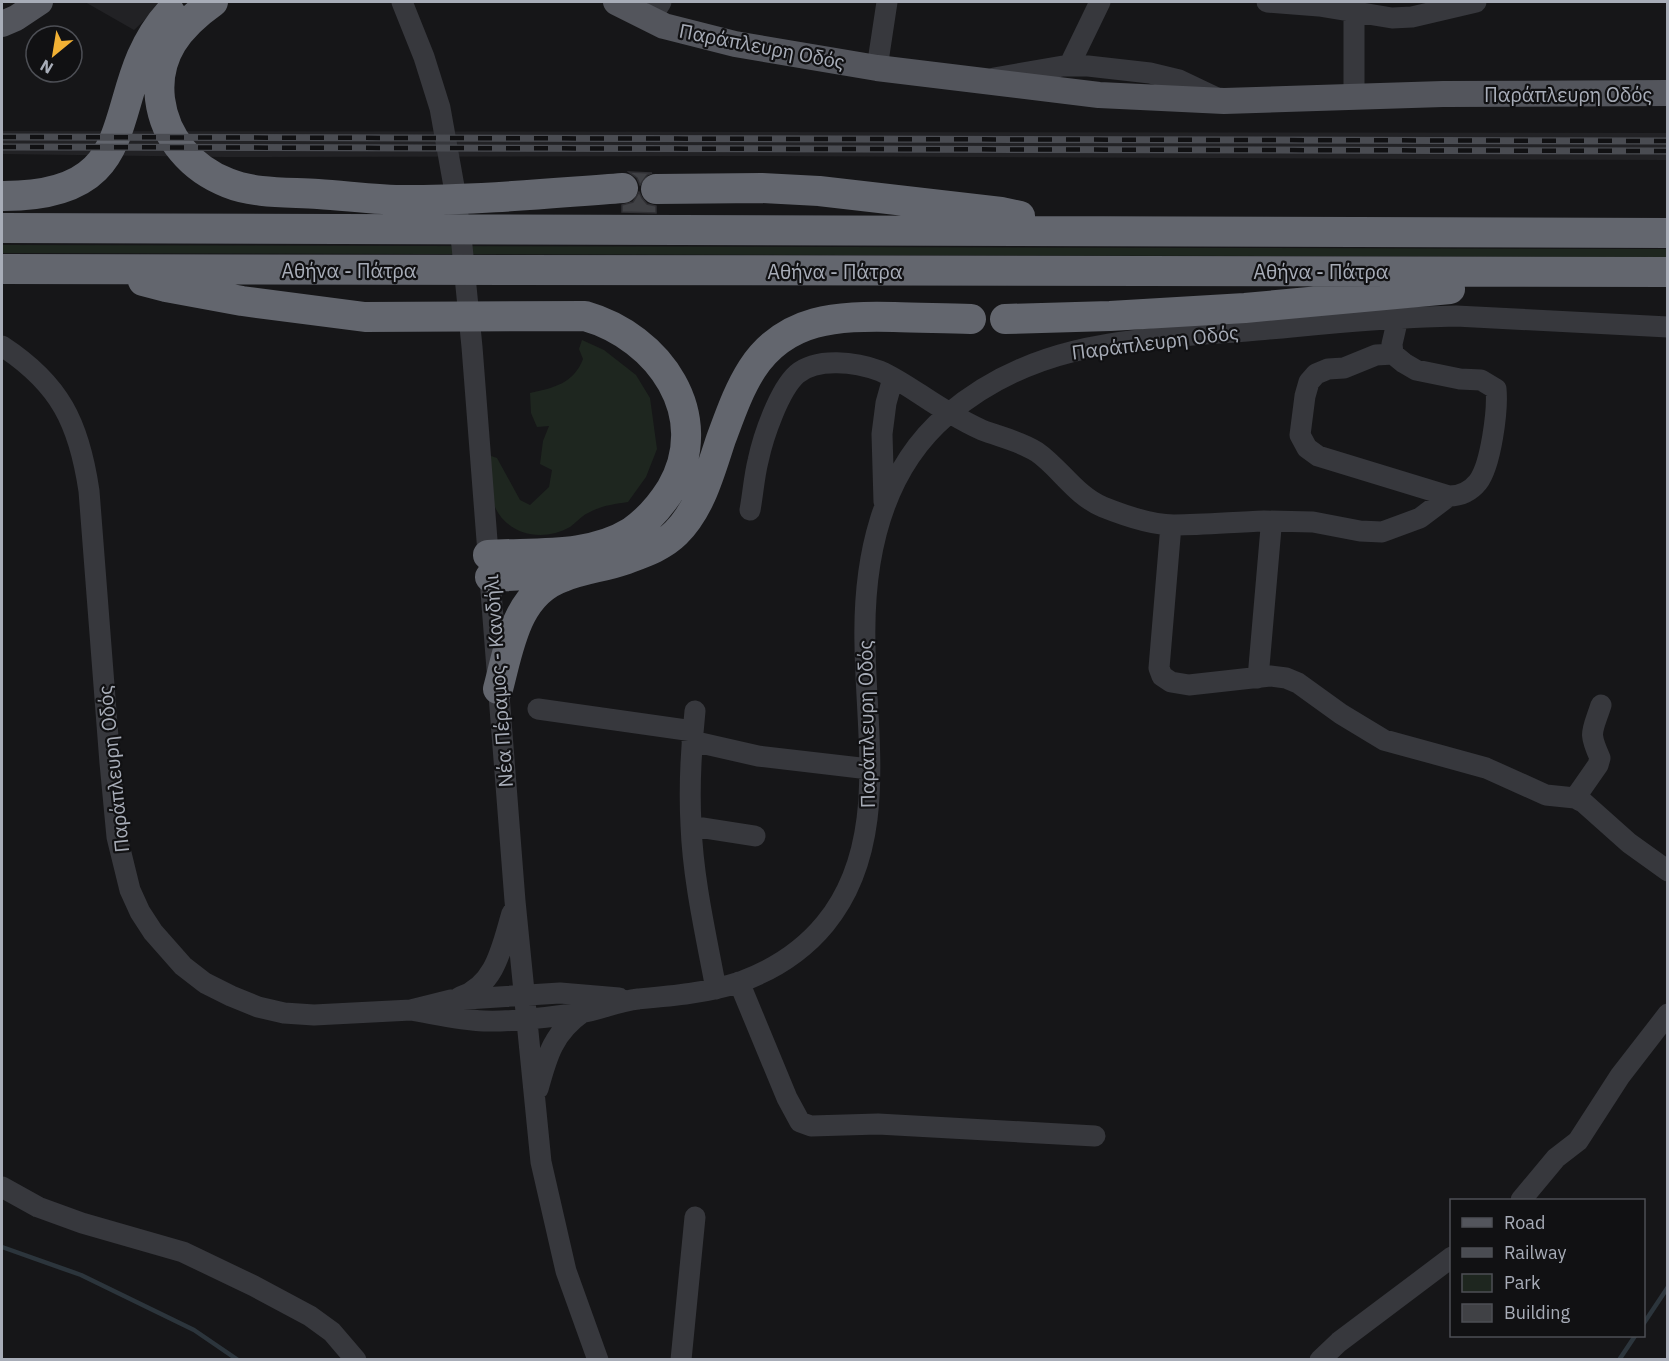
<svg xmlns="http://www.w3.org/2000/svg" width="1669" height="1361" font-family="'IBM Plex Sans',sans-serif">
<rect width="100%" height="100%" fill="#161618"/>
<path fill="#222225" d="M85,2H164L134,30Z
M2,131L1668,133L1667,160L743,156L224,157L2,154Z"/>
<path fill="#1e261f" d="M2,245L1667,249L1668,257L2,253Z
M582,340L604,350L636,375L650,398L657,449L646,477L628,502C614,504 600,506 588,513C581,516 576,523 570,527C542,543 504,535 493,502C490,491 491,469 491,456L497,458L520,500L530,505L549,487L552,470L540,464L543,441L549,426L537,427L531,413L530,393C554,388 574,383 583,359L579,349Z"/>
<g fill="none" stroke-linecap="round" stroke-linejoin="round">
<path stroke="#2c353c" stroke-width="4.5" d="M2,1247L81,1275L194,1330L238,1360
M1644,1323L1668,1287
M1619,1360L1635,1336"/>
</g>
<path fill="#404145" stroke="#303034" stroke-width="1.5" d="M629,172L652,173L647,175L640,185L637,178Z
M639,192L642,198L647,204L656,206V213L622,212V205L633,202Z"/>
<g fill="none" stroke-linecap="round" stroke-linejoin="round">
<path stroke="#37383d" stroke-width="21" d="M402,2L424,57L440,108L455,192L462,246L472,347L515,901L541,1162L566,1271L598,1360
M1267,2L1319,6L1392,18L1412,17L1476,2
M650,20L661,2
M1069,66L1100,2
M877,68L887,2
M994,78L1063,66H1088L1150,73L1179,80L1221,100
M1354,98V11
M2,346C60,384 79,423 89,491L110,763L117,837L130,890L140,912L153,932L183,966L205,983L231,996L258,1007L284,1013L314,1015L411,1010L451,1000L560,993L619,998
M1393,354L1376,355L1344,368L1328,369L1316,374L1309,382L1305,396L1300,435L1307,448L1318,456L1449,496C1460,496 1470,492 1478,482C1491,465 1498,410 1496,389L1481,380L1460,379L1416,370L1404,363L1393,354L1392,344L1398,318
M884,502L882,434L886,403L893,378
M750,510C753,494 754,477 758,461C763,437 779,390 797,374C817,357 856,362 880,371C905,382 926,400 950,413C960,419 971,425 982,430C1000,437 1020,441 1037,452C1060,468 1076,496 1103,507C1123,515 1152,525 1174,525C1204,525 1234,522 1264,521L1271,528L1258,678
M1264,521L1313,522L1360,531L1382,532L1420,518L1449,496
M1171,525L1159,668L1162,676L1171,682L1189,685L1270,676L1286,678L1298,683L1341,714L1384,740L1486,768L1546,795L1575,798L1583,802L1629,843L1668,871
M538,709L693,731
M695,711C691,749 689,788 691,825C693,880 706,935 716,989
M692,741L758,756L869,769
M1575,798L1598,765L1600,758C1588,731 1592,733 1601,705
M691,826L755,836
M739,982L787,1098L800,1122L811,1126L878,1124L1095,1136
M460,997C496,985 502,946 512,913
M411,1010C435,1014 459,1020 484,1021C515,1022 549,1017 580,1013C600,1010 618,1001 638,999C672,996 707,993 740,982C773,970 802,952 825,924C889,846 866,738 865,645C863,562 880,472 947,415C1036,339 1136,340 1247,331C1306,326 1366,319 1425,317L1456,316L1668,327
M538,1089C547,1056 553,1033 583,1012
M2,1187L38,1207L82,1223L183,1252L254,1286L310,1316L332,1332L356,1360
M1521,1200L1556,1158L1578,1141L1620,1076L1668,1014
M681,1360L695,1217
M1320,1360L1339,1342L1452,1257"/>
<path stroke="#53555c" stroke-width="26" d="M616,2L664,26L735,44L877,68L1099,95L1224,101L1443,94L1668,93
M2,24L16,18L40,2"/>
<path stroke="#63666e" stroke-width="30" d="M213,2C179,26 155,55 160,99C165,139 192,169 228,183C255,194 289,192 318,194C350,196 382,201 414,200C483,200 553,193 623,188
M656,189L762,188L819,191L1001,212L1020,216
M2,196C155,197 98,91 170,12
M2,228L1668,233
M2,269L1668,272
M143,281L166,287L242,301L365,317L585,316C659,337 714,415 671,489C661,505 647,521 631,532C589,558 535,552 488,555
M1005,319L1110,316L1245,308L1450,289
M490,577L568,573
M498,689C509,648 516,593 563,577C583,569 604,567 624,560C643,553 662,547 676,533C701,508 710,472 721,439C730,415 738,391 752,369C786,317 838,316 894,317C919,318 945,318 971,319"/>
<defs>
<path id="rail" d="M2,137L1668,141
M2,147L1668,151"/>
</defs>
<use href="#rail" stroke="#4a4c52" stroke-width="7"/>
<use href="#rail" stroke="#111113" stroke-width="4.5" stroke-dasharray="14" stroke-linecap="butt"/>
</g>
<g text-anchor="middle" dominant-baseline="central" stroke-width="4.5" stroke-linejoin="round" paint-order="stroke">
<g font-size="20" fill="#a8adb8" stroke="#111113">
<text transform="translate(762 46) rotate(11)">Παράπλευρη Οδός</text>
<text x="1568" y="94">Παράπλευρη Οδός</text>
<text x="349" y="270">Αθήνα - Πάτρα</text>
<text x="835" y="271">Αθήνα - Πάτρα</text>
<text x="1321" y="271">Αθήνα - Πάτρα</text>
<text transform="translate(1155 342) rotate(-7)">Παράπλευρη Οδός</text>
<text transform="translate(498 681) rotate(-94)">Νέα Πέραμος - Κανδήλι</text>
<text transform="translate(866 724) rotate(-91)">Παράπλευρη Οδός</text>
<text transform="translate(113 769) rotate(-96)">Παράπλευρη Οδός</text>
</g>
</g>
<rect width="1669" height="1361" fill="none" stroke="#a8adb8" stroke-width="6"/>
<rect x="1450" y="1199" width="195" height="138" fill="#111113" stroke="#4d4f55" stroke-width="1.5"/>
<rect x="1462" y="1218" width="30" height="9" fill="#53555c" stroke="#4d4f55" stroke-width="1.5"/>
<text x="1504" y="1229" font-size="18" fill="#a8adb8">Road</text>
<rect x="1462" y="1248" width="30" height="9" fill="#4a4c52" stroke="#4d4f55" stroke-width="1.5"/>
<text x="1504" y="1259" font-size="18" fill="#a8adb8">Railway</text>
<rect x="1462" y="1274" width="30" height="18" fill="#1e261f" stroke="#4d4f55" stroke-width="1.5"/>
<text x="1504" y="1289" font-size="18" fill="#a8adb8">Park</text>
<rect x="1462" y="1304" width="30" height="18" fill="#404145" stroke="#4d4f55" stroke-width="1.5"/>
<text x="1504" y="1319" font-size="18" fill="#a8adb8">Building</text>
<g transform="translate(54 54) rotate(210)"><circle r="28" fill="#111113" stroke="#4d4f55" stroke-width="1.5"/>
<path d="M0-4.5L10 22L0 15L-10 22Z" fill="#f2b134"/>
<text y="-9" font-size="16" font-weight="bold" text-anchor="middle" fill="#a8adb8">N</text>
</g>
</svg>
